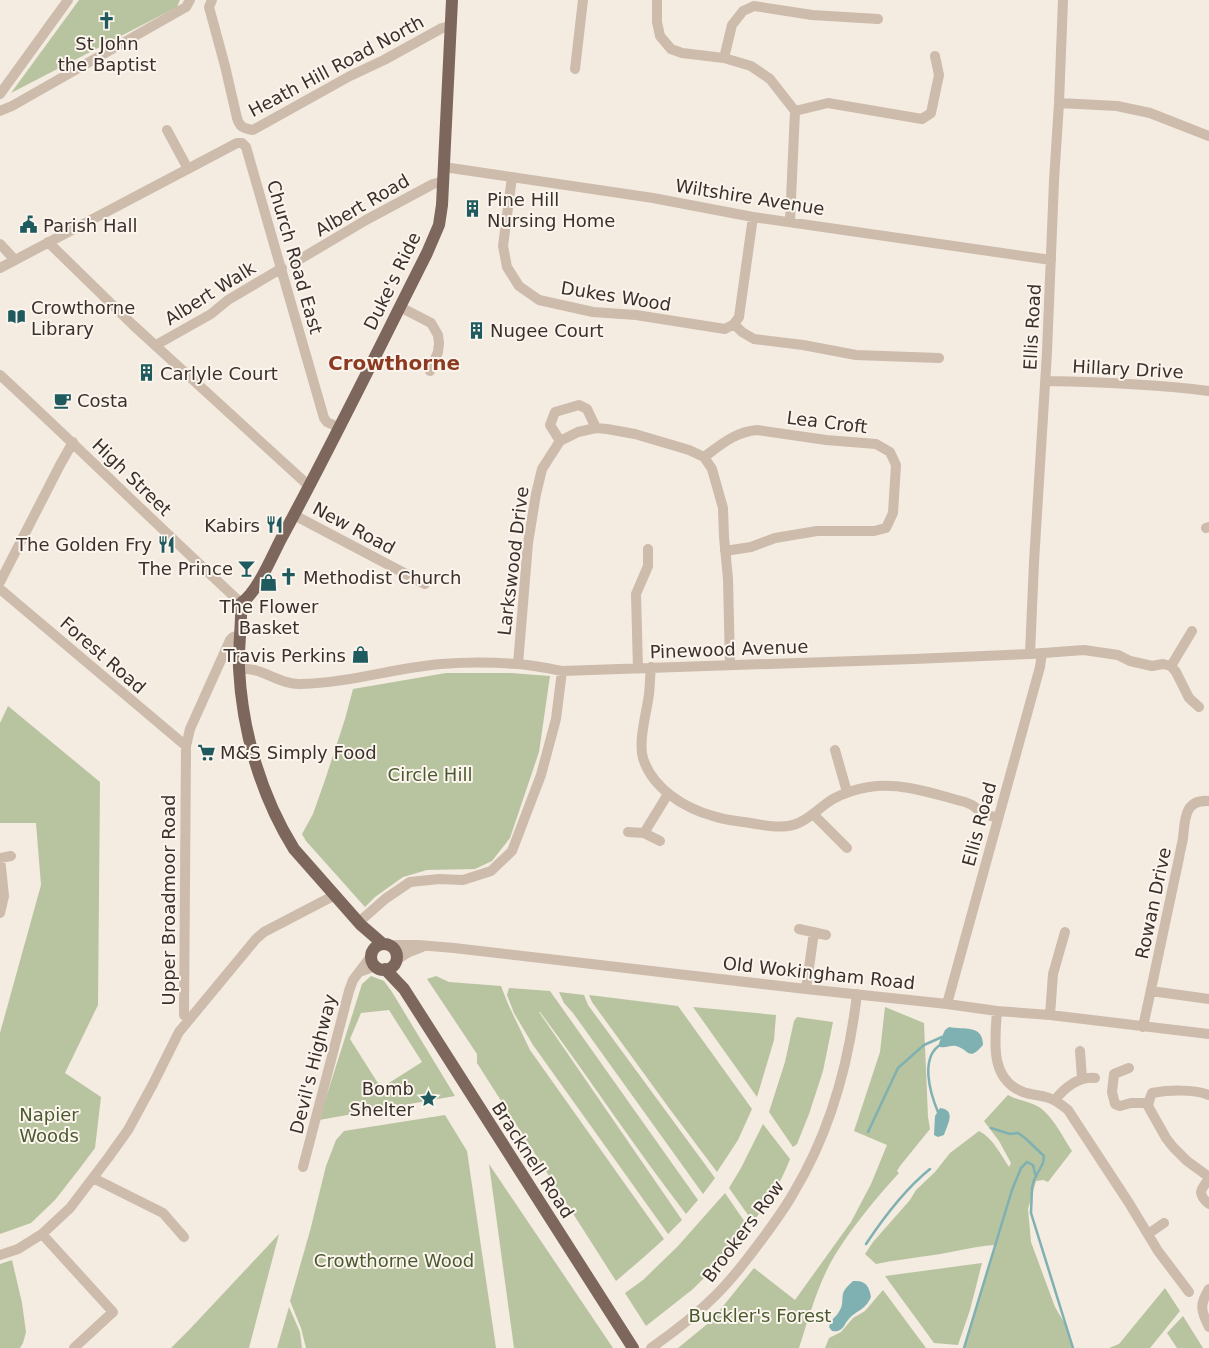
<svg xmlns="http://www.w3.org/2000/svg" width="1209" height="1348" font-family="'DejaVu Sans',sans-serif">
<rect width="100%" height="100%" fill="#f4ebe1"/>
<path fill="#b8c4a0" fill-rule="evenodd" d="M79,0H180L177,7L11,93Z
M446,673H511L550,676L539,752L510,838L492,861L475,869L427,870L403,877L375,897L365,907L306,841L302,834L313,814L325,780L345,719L353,689Z
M8,706L100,782L98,1005L65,1073L101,1097L95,1148L80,1168L55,1200L31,1223L0,1234V1033L41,885L36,823H0V723Z
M371,976L384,981L392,992L455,1096L319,1120L362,984ZM389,1010L422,1062L381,1088L350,1039L361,1013Z
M436,976L449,982L501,986L508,1004L530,1050L664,1239L644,1257L616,1281L477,1063V1054L427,979Z
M509,988L550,991L698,1200L686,1214C635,1148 590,1079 540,1012H539L682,1220L668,1234L533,1045L514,1013L507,995Z
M559,992L584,995L588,1005L715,1178L703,1194L573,1013L564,1003Z
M589,995L678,1006L752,1109L738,1140L717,1172L669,1108L592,1002Z
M693,1007L776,1015L774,1040L757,1097Z
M885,1007L924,1023L928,1117L930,1129L900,1166L897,1171L899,1173C875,1199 853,1226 835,1255C818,1283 809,1317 799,1348H678L711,1321L754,1268L795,1300L851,1222L871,1184L887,1145L854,1131L880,1052Z
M797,1017L833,1022L823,1071L809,1114L797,1144L793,1147L769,1112L785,1062L794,1021Z
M1008,1095C1017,1100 1026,1101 1035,1105C1051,1112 1062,1136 1072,1151L1048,1182L1043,1180L1036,1181L1028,1209L1031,1242L1055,1307L1065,1324L1072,1348H964L996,1245C975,1246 955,1252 934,1255C914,1258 895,1260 876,1264L865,1254L873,1242L910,1200L916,1190L935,1172L950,1153L979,1131C993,1138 1001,1155 1009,1167L1011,1163L999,1141L984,1121Z
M445,1115L467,1151L496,1348H306L301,1328L290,1301L310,1231L326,1166L336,1140L344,1131Z
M763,1124L790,1159C780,1185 769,1200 753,1222L729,1188L741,1168Z
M489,1164L613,1348H514Z
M725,1193L749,1228L722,1260L693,1289L646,1326L625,1293L643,1280L678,1246Z
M279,1234L249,1348H171L189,1330Z
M12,1260L22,1303L26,1332L23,1343L20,1348H0V1264Z
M982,1263L970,1310L958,1345L934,1343L885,1276Z
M1165,1288L1180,1311L1150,1348H1109L1119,1344Z
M883,1290L926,1348H825L829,1338L841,1332L853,1318L865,1311Z
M289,1307L300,1332L302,1348H277Z
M1183,1316L1203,1348H1177L1167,1333Z"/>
<path fill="#7fb0b2" d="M949,1027C963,1030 983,1024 983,1045C968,1062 970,1050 956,1046C951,1045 946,1048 940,1047L939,1043L945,1030Z
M940,1108C957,1110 947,1125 944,1135L938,1137L934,1135L935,1116Z
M853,1281C865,1280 869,1285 871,1297C865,1311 856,1310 848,1320C845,1323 844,1328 840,1330C837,1332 835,1331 832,1331L829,1327C832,1317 836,1318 840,1310C844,1303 841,1297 844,1291C846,1287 850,1284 853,1281Z"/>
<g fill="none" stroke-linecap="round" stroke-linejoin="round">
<path stroke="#7fb0b2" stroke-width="2.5" d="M938,1112C930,1093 920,1058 940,1045
M991,1128L1010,1134L1018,1133L1025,1138L1044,1156L1043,1163L1034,1180L1032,1188L1031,1213L1073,1348
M868,1132L898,1068L924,1045L942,1037
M866,1244C884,1217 905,1189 930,1169
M964,1348L1012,1190L1021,1168L1027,1162L1033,1165L1036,1177"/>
<path stroke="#cdbbac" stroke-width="10" d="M212,0L209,7L225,66L237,118C240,128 244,128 253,130L350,76L384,60L442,28L450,26
M657,0V22L660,36L671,49L682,53L724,58L751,66L770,79L795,111L790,221
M724,58L732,25L743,11L754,6L812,15L878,19
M575,69L583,0
M0,94L68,0
M1059,103L1117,106L1150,113L1209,136
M0,111L12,106L186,7L190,0
M795,111L828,103L922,119L931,113L939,75L935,56
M167,130L188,169
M444,167L653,198L753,217L1051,260
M512,177L503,246L507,267L519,286L539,300L593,312L636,315L725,329L734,324L739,317L753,217
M48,242L133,325L309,486
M0,244L15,260
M297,261L366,220L433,184L444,181
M0,268L237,143H242L246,147L324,418L327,422L338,427
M400,307L431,323L438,335L439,343L438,352L430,371
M734,324L742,332L754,339L803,345L856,355L939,358
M156,345L211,314L228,300L282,268
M0,375C81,450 160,528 241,603
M1046,381C1100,382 1155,384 1209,391
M560,441L550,425L555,412L579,405L587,409L596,428
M704,457C722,444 735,432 757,430L826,440L876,444L890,452L896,465L893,513L886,528L874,531H817L775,538L751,547L725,551
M294,515L425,584
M1206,528L1209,527
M0,582L60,465L73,442
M0,589L186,746
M1030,654L1034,562L1047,352L1054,181L1059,103L1063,0
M518,664L528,543L536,494L542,469L560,441L578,432L596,428L607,429L635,434L689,450L704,457L712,469L723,508L724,537L728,579L730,665
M1171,666L1192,631
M651,667C650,676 650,685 649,694C647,711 638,741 643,758C652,788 684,808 713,816C724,820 738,821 750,823C762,825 776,828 788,826C805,824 818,808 833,799C844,793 856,789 869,787C902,782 934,794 965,802L972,805L984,814L998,818
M239,669C261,666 279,685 301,684C348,683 394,668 441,664C466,662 491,662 517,664C532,665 547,668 562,671L914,659L1030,654L1084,650L1118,655L1130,661L1152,666L1163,664L1171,666L1176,672L1189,698L1199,707
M638,669L636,594L648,566V549
M835,750L847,792
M813,814L847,848
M628,832L644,833L660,841
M644,833L668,794
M0,858L4,896L0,913
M0,858L11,856
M359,922L385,899L410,882L439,879L463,880L491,871L512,851L541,775L556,719L562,671
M799,929L826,935
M390,945H418L454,948L806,989L947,1004L997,1011L1050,1015L1209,1034
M396,960L409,952L422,947
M359,972L376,966
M806,989L814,932
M1151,991L1209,999
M947,1004L1040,667L1042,653
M997,1011C995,1040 989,1079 1023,1092C1031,1095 1041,1095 1049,1098C1056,1100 1063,1106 1068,1110L1129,1203L1158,1251L1189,1292
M1050,1015L1053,974L1065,932
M188,1019L184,1015L186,746L190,729L230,640L233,637L240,635
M1143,1027L1179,858C1180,851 1182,845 1183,838C1185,820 1184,799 1209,801
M1080,1051L1082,1078
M1129,1068L1114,1074L1112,1092L1115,1104L1120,1106L1131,1103H1148
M1209,1095C1193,1089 1169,1090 1152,1093L1150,1098L1148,1106L1166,1138L1173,1147L1187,1161L1209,1177
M1055,1100C1064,1088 1079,1076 1095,1078
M303,1167L349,991L353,980L372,955
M93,1178L163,1213L184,1237
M1209,1179C1200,1190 1197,1194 1209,1204
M42,1234L113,1312L74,1348
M1148,1234L1164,1223
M0,1255L18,1249L42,1234L70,1208L108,1158L128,1130L153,1084L179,1032L256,939L264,932L335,895
M1209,1289C1199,1305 1201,1311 1209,1327
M651,1348C674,1332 696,1315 716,1295C732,1279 746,1261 760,1242C772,1226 784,1210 794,1192C830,1132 849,1063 857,994"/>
<path stroke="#7d675c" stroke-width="12" d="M383,944L361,925L294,849C261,796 242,731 239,668C238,647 242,625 241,603C257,593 272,556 281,539C332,445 379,348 427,253L439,225L442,205L452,0
M371 957a13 13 0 1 1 26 0a13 13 0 1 1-26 0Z
M385,969L404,989L633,1348"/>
</g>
<defs>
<symbol id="church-bare" viewBox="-9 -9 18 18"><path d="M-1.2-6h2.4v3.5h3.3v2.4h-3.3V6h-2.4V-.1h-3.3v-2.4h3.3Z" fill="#1f5a5e" stroke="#fbf5ee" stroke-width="2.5" paint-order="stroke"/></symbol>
<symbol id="building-bare" viewBox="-9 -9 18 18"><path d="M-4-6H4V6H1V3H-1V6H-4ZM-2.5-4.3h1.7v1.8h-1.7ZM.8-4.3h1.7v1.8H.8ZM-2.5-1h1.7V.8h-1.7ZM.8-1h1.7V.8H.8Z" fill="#1f5a5e" stroke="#fbf5ee" stroke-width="2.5" paint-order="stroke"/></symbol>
<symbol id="civic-bare" viewBox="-9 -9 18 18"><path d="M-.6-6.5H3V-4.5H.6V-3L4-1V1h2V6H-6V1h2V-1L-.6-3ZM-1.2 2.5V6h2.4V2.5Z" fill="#1f5a5e" stroke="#fbf5ee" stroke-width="2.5" paint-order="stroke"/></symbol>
<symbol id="library-bare" viewBox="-9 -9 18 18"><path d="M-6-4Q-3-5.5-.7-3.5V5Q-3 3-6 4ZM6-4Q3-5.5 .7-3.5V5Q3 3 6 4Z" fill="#1f5a5e" stroke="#fbf5ee" stroke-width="2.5" paint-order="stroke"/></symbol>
<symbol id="cafe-bare" viewBox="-9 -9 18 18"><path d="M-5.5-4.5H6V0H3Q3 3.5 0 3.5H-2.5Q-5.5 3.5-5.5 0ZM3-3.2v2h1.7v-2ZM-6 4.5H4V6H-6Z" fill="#1f5a5e" stroke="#fbf5ee" stroke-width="2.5" paint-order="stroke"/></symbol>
<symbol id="restaurant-bare" viewBox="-9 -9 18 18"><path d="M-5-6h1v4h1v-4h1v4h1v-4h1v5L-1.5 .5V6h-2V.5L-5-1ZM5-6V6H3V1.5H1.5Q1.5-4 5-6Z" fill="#1f5a5e" stroke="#fbf5ee" stroke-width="2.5" paint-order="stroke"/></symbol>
<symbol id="bar-bare" viewBox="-9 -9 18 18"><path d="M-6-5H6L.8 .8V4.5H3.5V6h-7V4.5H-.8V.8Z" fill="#1f5a5e" stroke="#fbf5ee" stroke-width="2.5" paint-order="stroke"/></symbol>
<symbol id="shop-bare" viewBox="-9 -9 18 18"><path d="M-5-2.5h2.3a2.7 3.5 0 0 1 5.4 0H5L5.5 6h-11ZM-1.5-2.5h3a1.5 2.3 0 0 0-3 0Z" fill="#1f5a5e" stroke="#fbf5ee" stroke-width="2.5" paint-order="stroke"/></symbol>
<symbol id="supermarket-bare" viewBox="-9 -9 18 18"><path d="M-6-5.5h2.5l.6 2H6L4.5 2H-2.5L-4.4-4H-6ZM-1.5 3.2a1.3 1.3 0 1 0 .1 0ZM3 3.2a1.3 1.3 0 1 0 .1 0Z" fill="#1f5a5e" stroke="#fbf5ee" stroke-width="2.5" paint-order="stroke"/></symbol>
<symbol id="sight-bare" viewBox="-9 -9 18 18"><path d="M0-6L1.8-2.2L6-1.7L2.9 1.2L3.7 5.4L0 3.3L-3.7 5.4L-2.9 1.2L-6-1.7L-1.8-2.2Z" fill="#1f5a5e" stroke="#fbf5ee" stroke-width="2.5" paint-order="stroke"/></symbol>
</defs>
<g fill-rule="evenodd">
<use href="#church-bare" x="94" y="8" width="25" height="25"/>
<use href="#building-bare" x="460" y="196" width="25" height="25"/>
<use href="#civic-bare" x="16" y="212" width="25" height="25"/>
<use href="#library-bare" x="4" y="304" width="25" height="25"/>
<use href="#building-bare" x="464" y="318" width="25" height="25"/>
<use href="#building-bare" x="134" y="360" width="25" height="25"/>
<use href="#cafe-bare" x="50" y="388" width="25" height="25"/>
<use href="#restaurant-bare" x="262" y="512" width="25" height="25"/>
<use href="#restaurant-bare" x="154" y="532" width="25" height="25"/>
<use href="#bar-bare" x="234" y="556" width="25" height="25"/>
<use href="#church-bare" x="276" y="564" width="25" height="25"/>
<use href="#shop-bare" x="256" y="570" width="25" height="25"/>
<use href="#shop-bare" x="348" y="642" width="25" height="25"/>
<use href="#supermarket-bare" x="194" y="740" width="25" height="25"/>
<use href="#sight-bare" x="416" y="1086" width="25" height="25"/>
</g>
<g text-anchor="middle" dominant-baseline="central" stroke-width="4" stroke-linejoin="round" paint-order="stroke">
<g font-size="18" fill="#3b302b" stroke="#fbf5ee" text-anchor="start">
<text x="107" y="43" text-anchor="middle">St John<tspan x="107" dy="21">the Baptist</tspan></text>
<text x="487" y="199">Pine Hill<tspan x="487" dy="21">Nursing Home</tspan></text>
<text x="43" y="225">Parish Hall</text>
<text x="31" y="307">Crowthorne<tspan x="31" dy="21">Library</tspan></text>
<text x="490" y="330">Nugee Court</text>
<text x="160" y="373">Carlyle Court</text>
<text x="77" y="400">Costa</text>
<text x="260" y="525" text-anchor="end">Kabirs</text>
<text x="152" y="544" text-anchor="end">The Golden Fry</text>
<text x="233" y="568" text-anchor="end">The Prince</text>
<text x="303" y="577">Methodist Church</text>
<text x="269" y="606" text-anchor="middle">The Flower<tspan x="269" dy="21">Basket</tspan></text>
<text x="346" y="655" text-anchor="end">Travis Perkins</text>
<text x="220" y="752">M&amp;S Simply Food</text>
<text x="414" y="1088" text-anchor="end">Bomb<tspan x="414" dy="21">Shelter</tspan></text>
</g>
<g font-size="18" fill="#3b302b" stroke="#fbf5ee">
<text transform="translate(336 66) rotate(-28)">Heath Hill Road North</text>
<text transform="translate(750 197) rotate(9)">Wiltshire Avenue</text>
<text transform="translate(362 205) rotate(-30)">Albert Road</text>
<text transform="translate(295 257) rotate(74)">Church Road East</text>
<text transform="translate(392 281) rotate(-64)">Duke's Ride</text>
<text transform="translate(210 293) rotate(-32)">Albert Walk</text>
<text transform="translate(616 296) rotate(9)">Dukes Wood</text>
<text transform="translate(1032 327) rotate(-87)">Ellis Road</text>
<text transform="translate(1128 369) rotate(3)">Hillary Drive</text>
<text transform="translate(827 422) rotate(7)">Lea Croft</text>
<text transform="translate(132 477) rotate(44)">High Street</text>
<text transform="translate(354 528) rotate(28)">New Road</text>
<text transform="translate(513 561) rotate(-83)">Larkswood Drive</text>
<text transform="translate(729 649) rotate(-2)">Pinewood Avenue</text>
<text transform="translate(103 655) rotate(41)">Forest Road</text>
<text transform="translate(979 824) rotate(-75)">Ellis Road</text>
<text transform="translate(168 900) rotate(-90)">Upper Broadmoor Road</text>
<text transform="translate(1153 903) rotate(-78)">Rowan Drive</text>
<text transform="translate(819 973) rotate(6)">Old Wokingham Road</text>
<text transform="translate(313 1064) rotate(-76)">Devil's Highway</text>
<text transform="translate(533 1160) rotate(57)">Bracknell Road</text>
<text transform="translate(743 1231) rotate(-53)">Brookers Row</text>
</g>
<g font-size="18" fill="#4a5a2e" stroke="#fbf5ee">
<text x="430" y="774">Circle Hill</text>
<text x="49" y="1114">Napier<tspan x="49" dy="21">Woods</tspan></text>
<text x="394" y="1260">Crowthorne Wood</text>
<text x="760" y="1315">Buckler's Forest</text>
</g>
<g font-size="20" font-weight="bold" fill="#8c3b22" stroke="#fbf5ee">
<text x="394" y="363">Crowthorne</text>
</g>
</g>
</svg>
